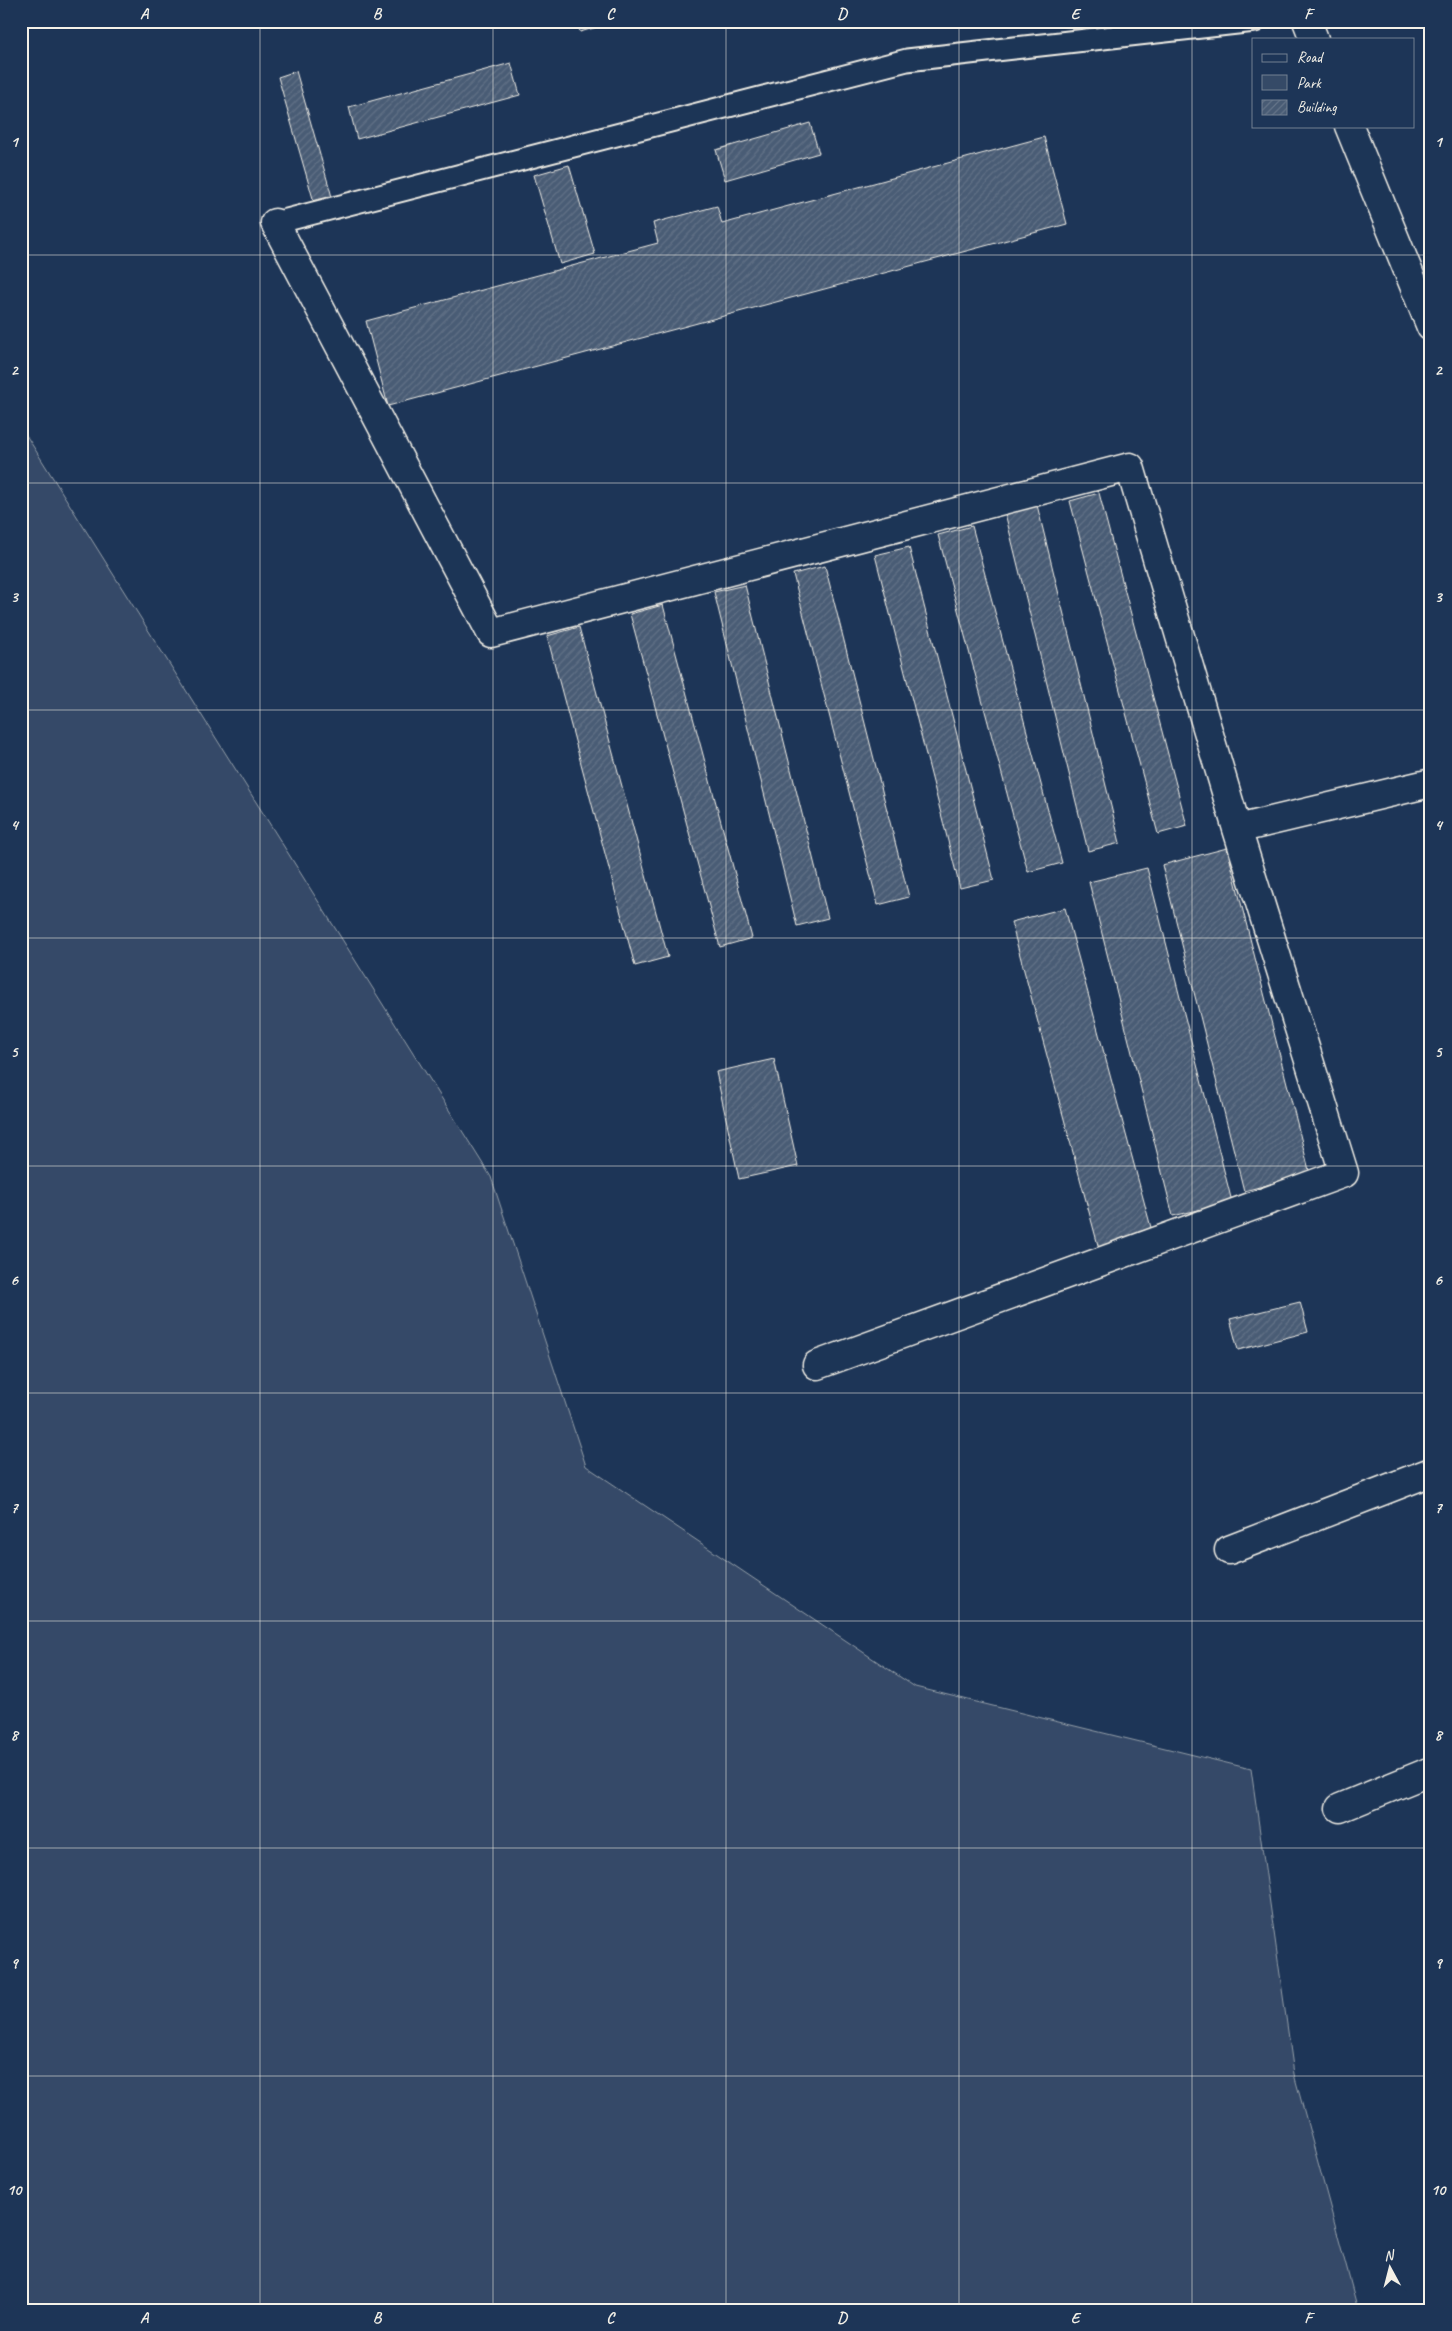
<svg xmlns="http://www.w3.org/2000/svg" width="1452" height="2331" font-family="Caveat,sans-serif">
<defs>
<pattern id="building-hatch" width="6" height="6" patternUnits="userSpaceOnUse" patternTransform="scale(1.25)"><rect width="6" height="6" fill="#485b74"/><path d="M-1 1l2-2M0 6l6-6M5 7l2-2" fill="none" stroke="#637388"/></pattern>
</defs>
<rect width="100%" height="100%" fill="#1d3557"/>
<filter id="ink" filterUnits="userSpaceOnUse"><feTurbulence type="fractalNoise" baseFrequency=".02" numOctaves="2"/><feDisplacementMap in="SourceGraphic" scale="10" xChannelSelector="R" yChannelSelector="G"/><feConvolveMatrix kernelMatrix="1 2 1 2 8 2 1 2 1" color-interpolation-filters="sRGB"/></filter>
<g filter="url(#ink)">
<path fill="#354a67" stroke="#949ea8" d="M21,427L491,1177L586,1466L915,1687L1251,1769L1294,2074L1358,2310H21Z"/>
<path fill="url(#building-hatch)" stroke="#f4f1e8" d="M577,21H618L580,32Z
M511,63L520,95L357,139L349,107Z
M296,71L332,197L314,202L278,77Z
M810,123L819,153L725,180L716,150Z
M1044,137L1067,224L388,406L366,321L658,243L653,223L717,206L722,224Z
M569,165L595,254L560,264L534,175Z
M1099,493L1187,826L1158,834L1070,501Z
M1037,505L1120,843L1088,851L1005,513Z
M972,526L1062,863L1028,872L938,535Z
M909,547L994,880L960,888L875,555Z
M825,566L909,897L878,905L793,574Z
M745,585L828,918L797,926L714,592Z
M663,605L752,938L720,947L630,614Z
M579,627L668,957L635,966L547,636Z
M1227,848L1310,1174L1244,1191L1162,865Z
M1147,868L1232,1202L1173,1216L1089,882Z
M1065,908L1153,1235L1099,1249L1011,922Z
M774,1059L798,1166L739,1179L716,1072Z
M1300,1302L1308,1332L1238,1350L1230,1319Z"/>
<g fill="none" stroke-linecap="round" stroke-linejoin="round">
<defs>
<path id="service" d="M275,223L907,60L1255,21"/>
<path id="minor" d="M1307,21L1314,39
M1349,126L1431,327
M275,223L491,633L1130,467L1237,829L1344,1173L817,1365
M1237,829L1431,783
M1229,1550L1431,1472
M1340,1808L1431,1771"/>
</defs>
<use href="#service" stroke="#f4f1e8" stroke-width="25"/>
<use href="#minor" stroke="#f4f1e8" stroke-width="31"/>
<use href="#service" stroke="#1d3557" stroke-width="21"/>
<use href="#minor" stroke="#1d3557" stroke-width="28"/>
</g>
</g>
<path fill="none" stroke="#f4f1e8" stroke-width="1" stroke-opacity="0.55" d="M260,21V2310M493,21V2310M726,21V2310M959,21V2310M1192,21V2310M21,255H1431M21,483H1431M21,710H1431M21,938H1431M21,1166H1431M21,1393H1431M21,1621H1431M21,1848H1431M21,2076H1431"/>
<rect width="1452" height="2331" fill="none" stroke="#1d3557" stroke-width="55"/>
<rect x="1252" y="38" width="162" height="90" fill="#1d3557" stroke="#738091"/>
<rect x="1262" y="54" width="25" height="8" fill="#1d3557" stroke="#738091"/>
<text x="1297" y="62" font-size="15" fill="#f4f1e8">Road</text>
<rect x="1262" y="75" width="25" height="15" fill="#354a67" stroke="#738091"/>
<text x="1297" y="88" font-size="15" fill="#f4f1e8">Park</text>
<rect x="1262" y="100" width="25" height="15" fill="url(#building-hatch)" stroke="#738091"/>
<text x="1297" y="112" font-size="15" fill="#f4f1e8">Building</text>
<g transform="translate(1390 2268) rotate(353)" stroke="#1d3557" stroke-width="4" paint-order="stroke">
<path d="M0-4L9 19L0 12L-9 19Z" fill="#f4f1e8"/>
<text y="-8" font-size="14" font-weight="bold" text-anchor="middle" fill="#f4f1e8">N</text>
</g>
<rect x="28" y="28" width="1396" height="2276" fill="none" stroke="#f4f1e8" stroke-width="2"/>
<g font-size="16" text-anchor="middle" font-weight="bold" fill="#f4f1e8">
<text x="144" y="19">A</text>
<text x="377" y="19">B</text>
<text x="610" y="19">C</text>
<text x="842" y="19">D</text>
<text x="1075" y="19">E</text>
<text x="1308" y="19">F</text>
<text x="14" y="147">1</text>
<text x="1438" y="147">1</text>
<text x="14" y="375">2</text>
<text x="1438" y="375">2</text>
<text x="14" y="602">3</text>
<text x="1438" y="602">3</text>
<text x="14" y="830">4</text>
<text x="1438" y="830">4</text>
<text x="14" y="1057">5</text>
<text x="1438" y="1057">5</text>
<text x="14" y="1285">6</text>
<text x="1438" y="1285">6</text>
<text x="14" y="1513">7</text>
<text x="1438" y="1513">7</text>
<text x="14" y="1740">8</text>
<text x="1438" y="1740">8</text>
<text x="14" y="1968">9</text>
<text x="1438" y="1968">9</text>
<text x="14" y="2195">10</text>
<text x="1438" y="2195">10</text>
<text x="144" y="2323">A</text>
<text x="377" y="2323">B</text>
<text x="610" y="2323">C</text>
<text x="842" y="2323">D</text>
<text x="1075" y="2323">E</text>
<text x="1308" y="2323">F</text>
</g>
</svg>
